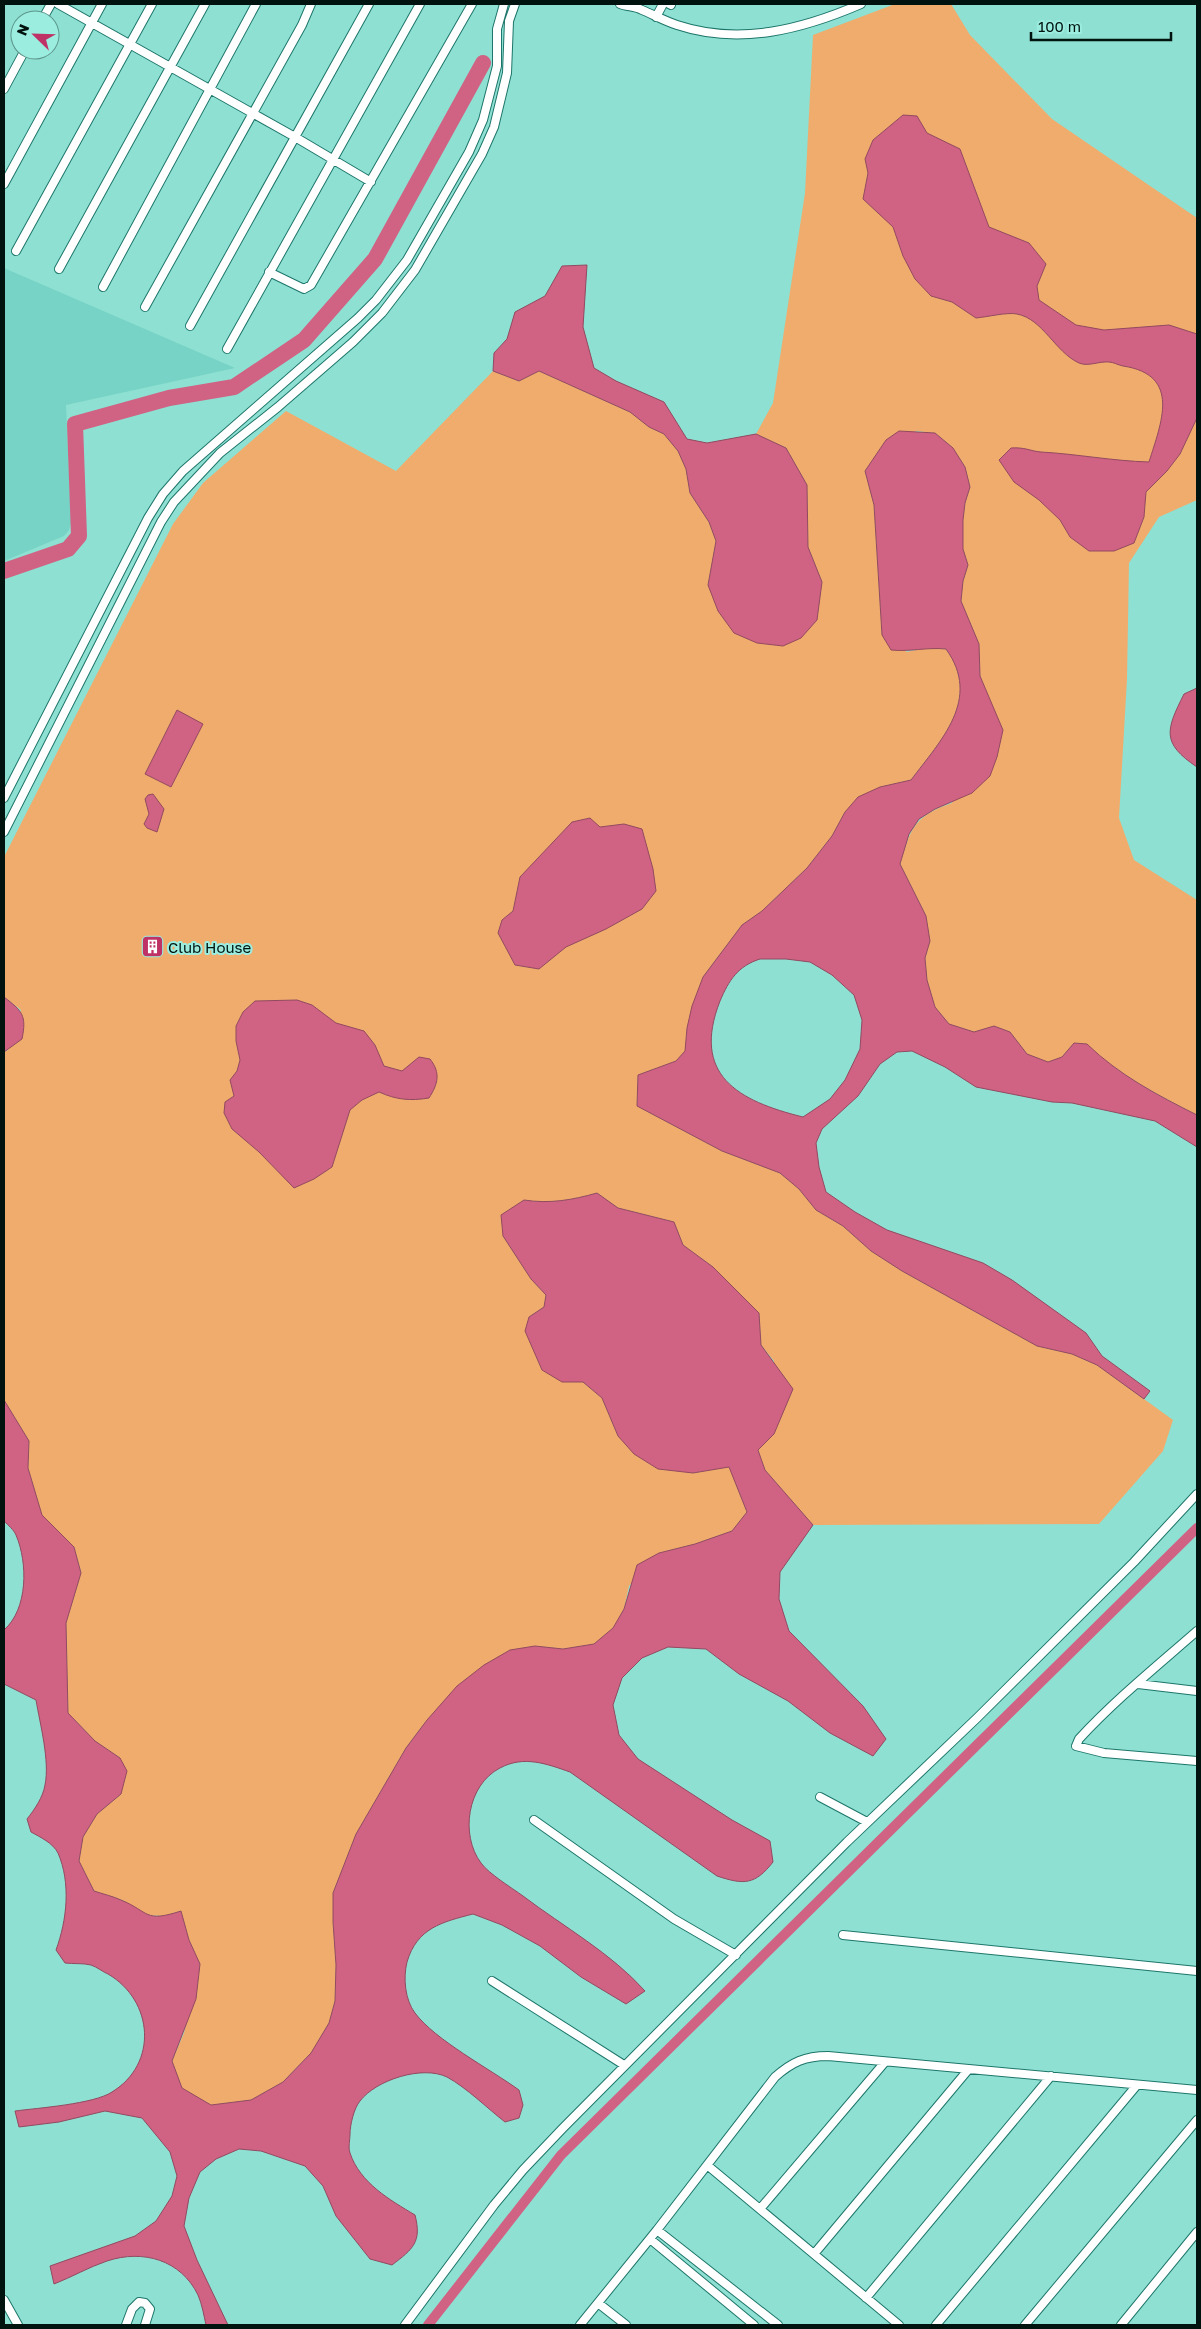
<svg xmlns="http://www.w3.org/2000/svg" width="1201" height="2329" font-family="'Golos Text',sans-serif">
<rect width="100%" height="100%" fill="#8ee0d2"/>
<path fill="#77d3c5" d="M4,268L235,368L66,405L71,522L69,530L64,536L4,561Z"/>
<path fill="#f0ac6d" d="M895,4H951L970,35L1052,119L1197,218V500L1159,517L1129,563L1127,679L1119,818L1134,860L1197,900V1115C1158,1095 1119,1075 1086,1044L1074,1043L1062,1057L1048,1062L1027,1054L1010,1032L994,1026L974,1032L949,1024L935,1007L927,980L925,958L930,941L926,916L900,864C911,827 915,816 952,803L988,699L980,676L979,644L961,601L963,581L968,565L963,549V520L965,503L970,487L965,467L953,448L935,433L916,431L875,457L865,471L874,505L882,635L907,652L928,647L946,649C982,699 941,740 911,780L880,787L845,812L832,836L807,868L762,911L742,925L703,977L687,1028L686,1051L676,1061L638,1075L637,1106L722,1151L780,1173L799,1189L816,1210L843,1226L871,1251L902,1271L1037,1346L1072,1354L1097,1365L1173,1420L1163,1451L1099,1524L813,1525L765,1470L758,1450L774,1434V1361L761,1345L759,1313L713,1267L683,1245L674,1222L618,1208L597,1193C572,1200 550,1204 524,1200L503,1236L531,1279L546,1295L544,1307L529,1317L562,1382H583L602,1398L618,1436L693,1473L729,1466L747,1512L732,1531L695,1544L659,1553L629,1586L624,1609L613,1629L594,1644L563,1649L535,1646L427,1720L406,1748L356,1834L333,1893V1922L336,1965L335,2001L329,2023L311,2053L283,2082L251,2100L211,2105L182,2088L172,2061L184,2033L200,1965L189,1940L181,1911L164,1916L145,1915L122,1900L94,1891L79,1861L83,1837L97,1814L121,1794L120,1758L95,1741L68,1713L66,1623L81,1572L74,1547L42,1515L28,1468L29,1441L4,1400V1052L8,1050L21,1010L4,997V857L173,524L203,483L286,411L396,471L493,371L519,381L539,371L630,412L649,427L664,434L678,451L686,469L690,493L709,522L716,541L708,585L822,582L808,547L807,485L786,448L756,434L773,403L805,193L813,35Z"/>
<path fill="#d06283" stroke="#924a60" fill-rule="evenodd" d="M903,115L917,116L927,133L960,149L989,227L1029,243L1046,264L1037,286L1039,300L1076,325L1104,330L1169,325L1197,334V418L1180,454L1167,471L1146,492L1144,517L1134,543L1114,551H1089L1070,537L1060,520L1039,500L1014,482L999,460L1011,448C1025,447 1030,451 1041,452C1077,454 1113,461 1149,462C1161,423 1182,375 1123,366C1118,365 1113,362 1109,362C1099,361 1088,367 1079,363C1055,352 1043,319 1017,314C1007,312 987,317 976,318L952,302L931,296L915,279L903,256L893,227L863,199L868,173L865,159L873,140Z
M587,265L583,327L594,368L616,381L664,402L687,439L707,443L756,434L786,448L807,485L808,547L822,582L817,620L801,638L783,646L757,643L734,633L718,611L708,585L716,541L709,522L690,493L686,469L678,451L664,434L649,427L630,412L539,371L519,381L493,371L494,353L507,339L515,312L545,296L562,266Z
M899,431L935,433L953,448L965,467L970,487L965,503L963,520V549L968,565L963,581L961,601L979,644L980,676L1003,730L997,757L990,776L972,793L935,809L919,819L909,834L900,864L926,916L930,941L925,958L927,980L935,1007L949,1024L974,1032L994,1026L1010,1032L1027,1054L1048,1062L1062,1057L1074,1043L1087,1044C1119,1075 1157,1095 1197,1115V1147L1155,1121L1072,1103L1052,1102L976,1087L945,1067L912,1051L897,1052L880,1064L858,1096L822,1129L816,1143L819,1167L826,1192L855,1212L887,1230L983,1263L1012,1280L1086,1333L1102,1356L1150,1391L1144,1399L1097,1365L1072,1354L1037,1346L902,1271L871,1251L843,1226L816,1210L799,1189L780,1173L722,1151L637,1106L638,1075L676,1061L685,1051L687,1028L692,1006L703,977L742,925L762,911L807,868L832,836L845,812L858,797L880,787L911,780C941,740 982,699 946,649C927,647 910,652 891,650L882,635L874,505L865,471L886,440ZM760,959H786L810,962L832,975L854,995L862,1020L860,1049L845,1080L830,1099L803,1117C738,1101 691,1075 720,1001C729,980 738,966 760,959Z
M1197,688V767C1161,743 1166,730 1184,694Z
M177,710L203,724L171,787L145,774Z
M153,794L164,809L157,832L147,828L144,824L149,814L145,799L148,795Z
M590,818L600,827L624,824L642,829L653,869L656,891L642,909L606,929L566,947L539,969L515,965L498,933L502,920L513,911L520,877L572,822Z
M4,997C22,1011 27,1015 22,1039L4,1052Z
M297,1000L312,1005L336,1023L364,1031L375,1045L384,1066L402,1071L419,1057L430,1059C441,1073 438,1084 429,1098C410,1101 397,1100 379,1092L362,1100L350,1110L332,1167L314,1179L294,1188L259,1152L232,1129L224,1113L225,1102L234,1096L230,1080L237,1071L240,1060L236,1041V1026L243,1012L255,1001Z
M597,1193L618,1208L674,1222L683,1245L713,1267L759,1313L761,1345L793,1389L774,1434L758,1450L765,1470L813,1525L780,1572L779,1599L789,1631L863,1706L886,1739L873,1756L830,1733L788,1701L739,1674L706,1649L668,1647L642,1658L622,1678L613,1705L619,1735L638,1759L732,1820L770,1841L773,1862C755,1885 744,1885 717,1876L570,1772C547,1764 524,1755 500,1768C467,1785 460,1835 481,1863C489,1874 512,1888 523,1896C564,1927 611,1953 645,1991L626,2004L581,1977L540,1946L502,1925L473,1914C442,1922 417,1928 407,1962C403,1978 405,2000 415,2013C435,2040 490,2069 519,2090L523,2105L519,2118L505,2122C487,2108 467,2088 447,2077C422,2065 376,2080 360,2101C354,2108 350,2125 350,2134C350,2140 348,2147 350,2153C360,2183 390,2200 415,2215C422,2242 413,2249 392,2265L370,2259L336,2216L323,2186L305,2166L261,2151L239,2149L216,2159L200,2172L189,2198L184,2226L197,2260L228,2325H206C204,2316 202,2304 198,2295C181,2260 143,2249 107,2261C89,2267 72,2277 54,2284L50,2266L135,2236L156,2221L172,2196L177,2176L170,2152L142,2118L105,2111L59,2122L19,2127L15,2111C38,2108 94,2104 112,2092C158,2064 154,2001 108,1974C103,1972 97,1967 91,1965C83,1963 73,1964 65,1963L56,1950C67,1920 71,1883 58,1853C53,1843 40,1837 31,1832L27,1819C35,1809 43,1797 45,1785C50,1761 40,1724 36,1700L4,1684V1630C28,1609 28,1563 16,1535C14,1530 8,1525 4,1521V1400L29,1441L28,1468L42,1515L74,1547L81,1573L66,1623L68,1713L95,1741L120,1758L127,1771L121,1794L97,1814L83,1837L79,1861L94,1891C103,1894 112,1896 121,1900C150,1912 144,1923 181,1911L189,1940L200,1964L196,1999L172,2061L182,2088L211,2105L251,2100L283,2082L311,2053L329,2023L335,2001L336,1965L333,1922V1893L356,1834L406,1748L427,1720L457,1686L484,1665L510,1650L535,1646L563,1649L594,1644L613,1628L624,1609L637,1565L659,1553L695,1544L732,1531L747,1512L729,1467L693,1473L658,1469L634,1454L618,1436L602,1398L583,1382H562L542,1370L525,1331L529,1317L544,1307L546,1295L531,1279L503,1236L501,1215L524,1200C550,1204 572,1200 597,1193Z"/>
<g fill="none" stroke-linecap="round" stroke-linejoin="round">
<path stroke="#d06283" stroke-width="10" d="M428,2325L561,2155L1197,1528"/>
<path stroke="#d06283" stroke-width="16" d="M4,571L68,549L79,536L75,424L169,398L234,387L304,340L375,259L483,63"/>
<defs>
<path id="street" d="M58,4L295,137L371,182
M620,4C627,7 635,6 642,10C654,15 665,21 677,25C740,46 803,29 861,4
M669,4L671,5
M656,17L663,4
M42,20L51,4
M4,89L25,50
M4,184L102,4
M16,251L152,4
M59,269L205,4
M269,272L304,289L311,285L472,4
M103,287L256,4
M145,307L302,25L311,4
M190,326L369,4
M227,349L420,4
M4,798L148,518L163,494L183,471L358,318L376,300L407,260L469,152L483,120L497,66V29L504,4
M4,832L161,522L174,502L220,453L278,407L353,342L382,313L415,270L482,154L494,127L507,73L509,21L515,4
M1197,1631C1157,1666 1115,1700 1079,1739L1076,1746L1104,1753L1197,1761
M1138,1684L1197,1691
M820,1797L867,1822
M534,1820L674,1919L736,1955
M843,1935L1197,1971
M492,1981L624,2065
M707,2165L899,2325
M760,2209L885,2062
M657,2230L778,2325
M650,2239L754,2325
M814,2254L968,2070
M866,2298L1051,2076
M4,2300L18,2325
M598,2303L626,2325
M126,2325L132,2309L139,2302L145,2303L150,2309L145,2325
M405,2325L494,2205L523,2170L563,2128L847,1842L977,1718L1134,1562L1197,1494
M580,2325L657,2230L775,2077C792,2062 805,2056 828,2056L1197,2090
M936,2325L1137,2085
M1025,2325L1197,2120
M1121,2325L1197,2232"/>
</defs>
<use href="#street" stroke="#1d766b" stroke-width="10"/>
<use href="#street" stroke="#fff" stroke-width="8"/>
</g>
<defs>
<symbol id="building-square" viewBox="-11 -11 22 22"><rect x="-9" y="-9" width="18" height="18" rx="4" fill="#be3266" stroke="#9beddf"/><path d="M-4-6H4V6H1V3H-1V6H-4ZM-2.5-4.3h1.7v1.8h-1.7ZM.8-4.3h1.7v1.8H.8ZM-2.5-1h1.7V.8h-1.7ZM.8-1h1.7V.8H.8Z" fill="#fff"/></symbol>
</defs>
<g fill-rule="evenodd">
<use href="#building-square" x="140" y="934" width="25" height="25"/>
</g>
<g text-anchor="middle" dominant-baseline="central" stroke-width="4" stroke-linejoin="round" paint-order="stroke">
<g font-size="15" fill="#00130f" stroke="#9beddf" text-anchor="start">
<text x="168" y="947">Club House</text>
</g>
</g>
<rect width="1201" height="2329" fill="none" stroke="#00130f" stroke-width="10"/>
<g transform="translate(35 35) rotate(293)"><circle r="24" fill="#9beddf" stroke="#5d968c"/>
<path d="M0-4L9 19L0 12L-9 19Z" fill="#be3266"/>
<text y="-8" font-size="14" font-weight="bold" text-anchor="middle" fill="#00130f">N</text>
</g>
<path d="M1031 32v8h140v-8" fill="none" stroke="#00130f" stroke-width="2.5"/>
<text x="1038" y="32" font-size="15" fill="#00130f" stroke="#9beddf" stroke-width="4" paint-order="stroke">100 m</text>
</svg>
